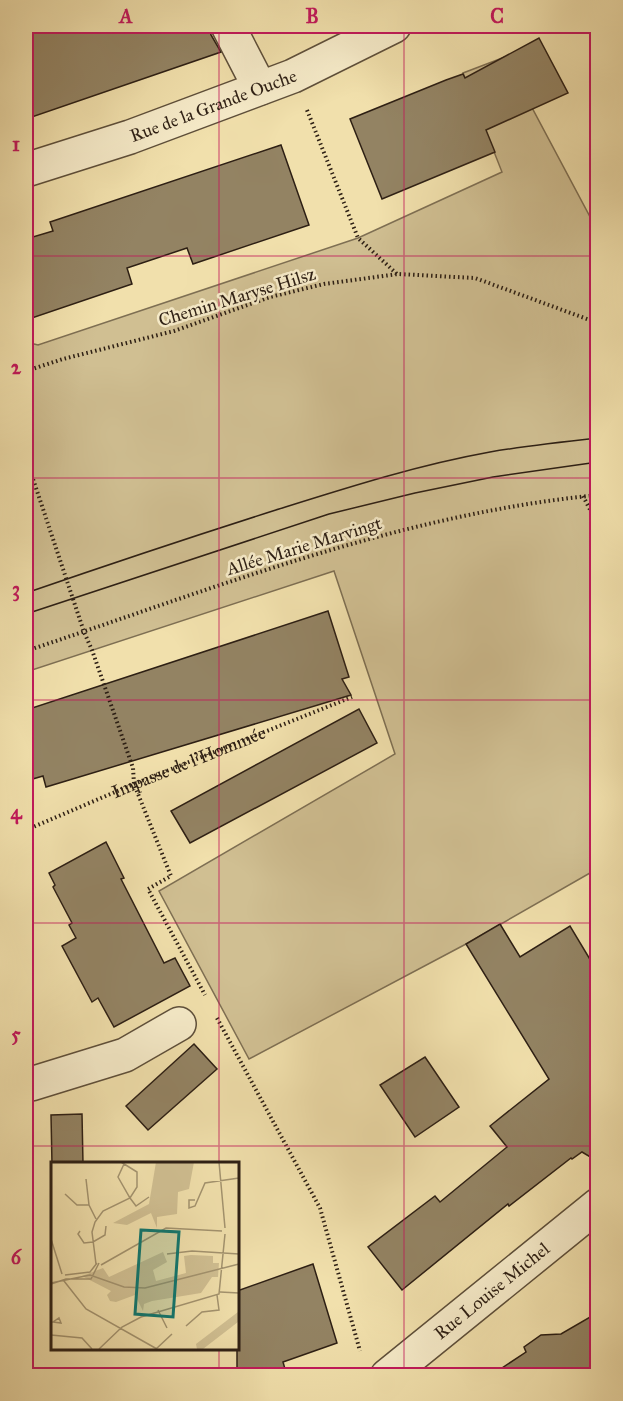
<svg xmlns="http://www.w3.org/2000/svg" width="623" height="1401" font-family="'IM FELL Great Primer',serif">
<rect width="100%" height="100%" fill="#f1e0ac"/>
<filter id="stains"><feTurbulence type="fractalNoise" baseFrequency=".00333" numOctaves="4"/><feColorMatrix values="0 0 0 0 .2 0 0 0 0 .09 0 0 0 0 .02 0 0 0 .5 -.17"/></filter>
<radialGradient id="worn" r=".72"><stop offset=".6" stop-color="#630" stop-opacity="0"/><stop offset="1" stop-color="#630" stop-opacity=".3"/></radialGradient>
<path fill="#d0bf92" stroke="#7e6f53" stroke-width="1.5" d="M505,57L597,230V869L466,944L249,1059L159,891L395,754L334,571L26,672V342L38,345L358,238L502,172L463,73Z"/>
<path fill="#938363" stroke="#2d1f14" stroke-width="1.5" d="M47,26H209L211,35L221,52L26,119V33Z
M539,38L568,93L486,130L495,152L382,199L350,119L446,80L463,74L465,78Z
M281,145L309,225L193,264L187,248L127,268L132,284L26,320V239L53,231L50,222Z
M328,611L349,677L342,679L351,695L46,787L43,776L26,781V710Z
M359,709L377,743L190,843L171,811Z
M106,842L124,878L121,879L164,963L175,958L190,986L114,1027L98,998L92,1002L62,946L76,938L69,925L72,923L53,887L55,885L49,873Z
M500,924L520,957L570,926L597,971V1161L582,1152L572,1159L571,1158L509,1206L508,1204L402,1290L368,1247L435,1196L440,1202L507,1147L490,1126L549,1079L466,944Z
M194,1044L217,1069L148,1130L126,1106Z
M425,1057L459,1107L415,1137L380,1085Z
M82,1114L83,1164H52L51,1115Z
M313,1264L337,1343L283,1362L287,1376H237V1291Z
M597,1313V1376H490L526,1352L524,1347L541,1335L561,1334Z"/>
<g fill="none" stroke-linecap="round" stroke-linejoin="round">
<defs>
<g id="street">
<path d="M228,26L260,88"/>
<path id="s2" d="M26,170L130,137L293,76L394,26"/>
<path d="M26,1084H31L125,1055L179,1024"/>
<path id="s3" d="M387,1376L598,1205"/>
</g>
</defs>
<use href="#street" stroke="#5e4f3a" stroke-width="36"/>
<g stroke="#2d1f14" stroke-width="4" stroke-dasharray="1.5 3" stroke-linecap="butt">
<path d="M307,110L358,238L397,274"/>
<path d="M26,371L63,359L174,331L270,297L324,284L398,274L475,278L598,323"/>
<path d="M26,458L84,632L92,650L133,768L134,784L171,876L148,889L205,995"/>
<path d="M583,496L598,525"/>
<path d="M26,651C213,589 400,514 598,495"/>
<path id="s1" d="M26,830L134,784L352,697"/>
<path d="M26,941L29,1046"/>
<path d="M217,1018L320,1208L360,1351"/>
</g>
<use href="#street" stroke="#f6ebc9" stroke-width="33"/>
<path stroke="#2d1f14" stroke-width="1.5" d="M26,593C110,564 194,536 279,509C349,487 418,465 490,452C525,446 561,442 598,438
M26,614L329,514L415,493L493,477L598,462"/>
</g>
<path fill="none" stroke="#c2185b" stroke-width="1.5" stroke-opacity="0.55" d="M219,26V1164M404,26V1376M26,256H598M26,478H598M26,700H598M26,923H598M26,1146H598M219,1348V1376"/>
<g text-anchor="middle" dominant-baseline="central" stroke-width="5" stroke-linejoin="round" paint-order="stroke">
<g font-size="18" fill="#2d1f14" stroke="#f6ebc9">
<text stroke="none"><textPath href="#s2" startOffset="198">Rue de la Grande Ouche</textPath></text>
<text transform="translate(237 297) rotate(-17)">Chemin Maryse Hilsz</text>
<text transform="translate(304 546) rotate(-17)">Allée Marie Marvingt</text>
<text stroke="none"><textPath href="#s1" startOffset="176">Impasse de l'Hommée</textPath></text>
<text stroke="none"><textPath href="#s3" startOffset="135">Rue Louise Michel</textPath></text>
</g>
</g>
<g transform="translate(51 1162)">
<rect width="188" height="188" fill="#f1e0ac"/>
<path d="M105,0H143L138,27L127,30L126,52L106,55V66L100,51L76,63L62,61L98,42ZM112,90L116,100L102,108L105,119L135,111L133,94L140,93L162,94V101H168L167,115H161L150,131L101,139L93,142L92,149L84,133L65,140L59,139L56,133L60,129L31,114L52,106L58,115ZM187,150V160L152,187H146L145,182Z" fill="#d0bf92"/>
<path fill="none" stroke="#a3936f" stroke-width="1.5" d="M168,0L174,66M73,2L67,15L79,36L85,44L98,35M35,17L38,43L45,57M14,32L26,43H38M144,38H138V46L144,44L154,21L188,16M29,69L27,72L33,81L42,80L54,73L55,64M0,77L11,112M116,92L141,89L188,92M45,102L41,70L44,60L52,49L79,36L86,25V10L70,0M50,103L115,66L171,69M14,113L39,110L46,101M13,119L35,147L106,187M0,121L39,113L73,125L94,126L188,102M0,122L15,117H40L48,101M169,130L188,131M107,148L116,166M8,156L10,161L2,160ZM135,164L151,150L168,148L166,133M0,173L31,176L41,187M48,187L71,165L90,155L168,132L174,72M105,187L121,172"/>
<path fill="#0f766e" fill-opacity="0.15" stroke="#0f766e" stroke-width="3" d="M90,68L128,70L122,155L84,152Z"/>
<rect width="188" height="188" fill="none" stroke="#2d1f14" stroke-width="3"/>
</g>
<rect width="623" height="1401" fill="none" stroke="#f1e0ac" stroke-width="66"/>
<rect x="33" y="33" width="557" height="1335" fill="none" stroke="#c2185b" stroke-width="2"/>
<g font-size="20" text-anchor="middle" font-weight="bold" fill="#c2185b">
<text x="126" y="23">A</text>
<text x="312" y="23">B</text>
<text x="497" y="23">C</text>
<text x="16" y="151">1</text>
<text x="16" y="374">2</text>
<text x="16" y="596">3</text>
<text x="16" y="819">4</text>
<text x="16" y="1041">5</text>
<text x="16" y="1264">6</text>
</g>
<rect width="100%" height="100%" filter="url(#stains)"/>
<rect width="100%" height="100%" fill="url(#worn)"/>
</svg>
